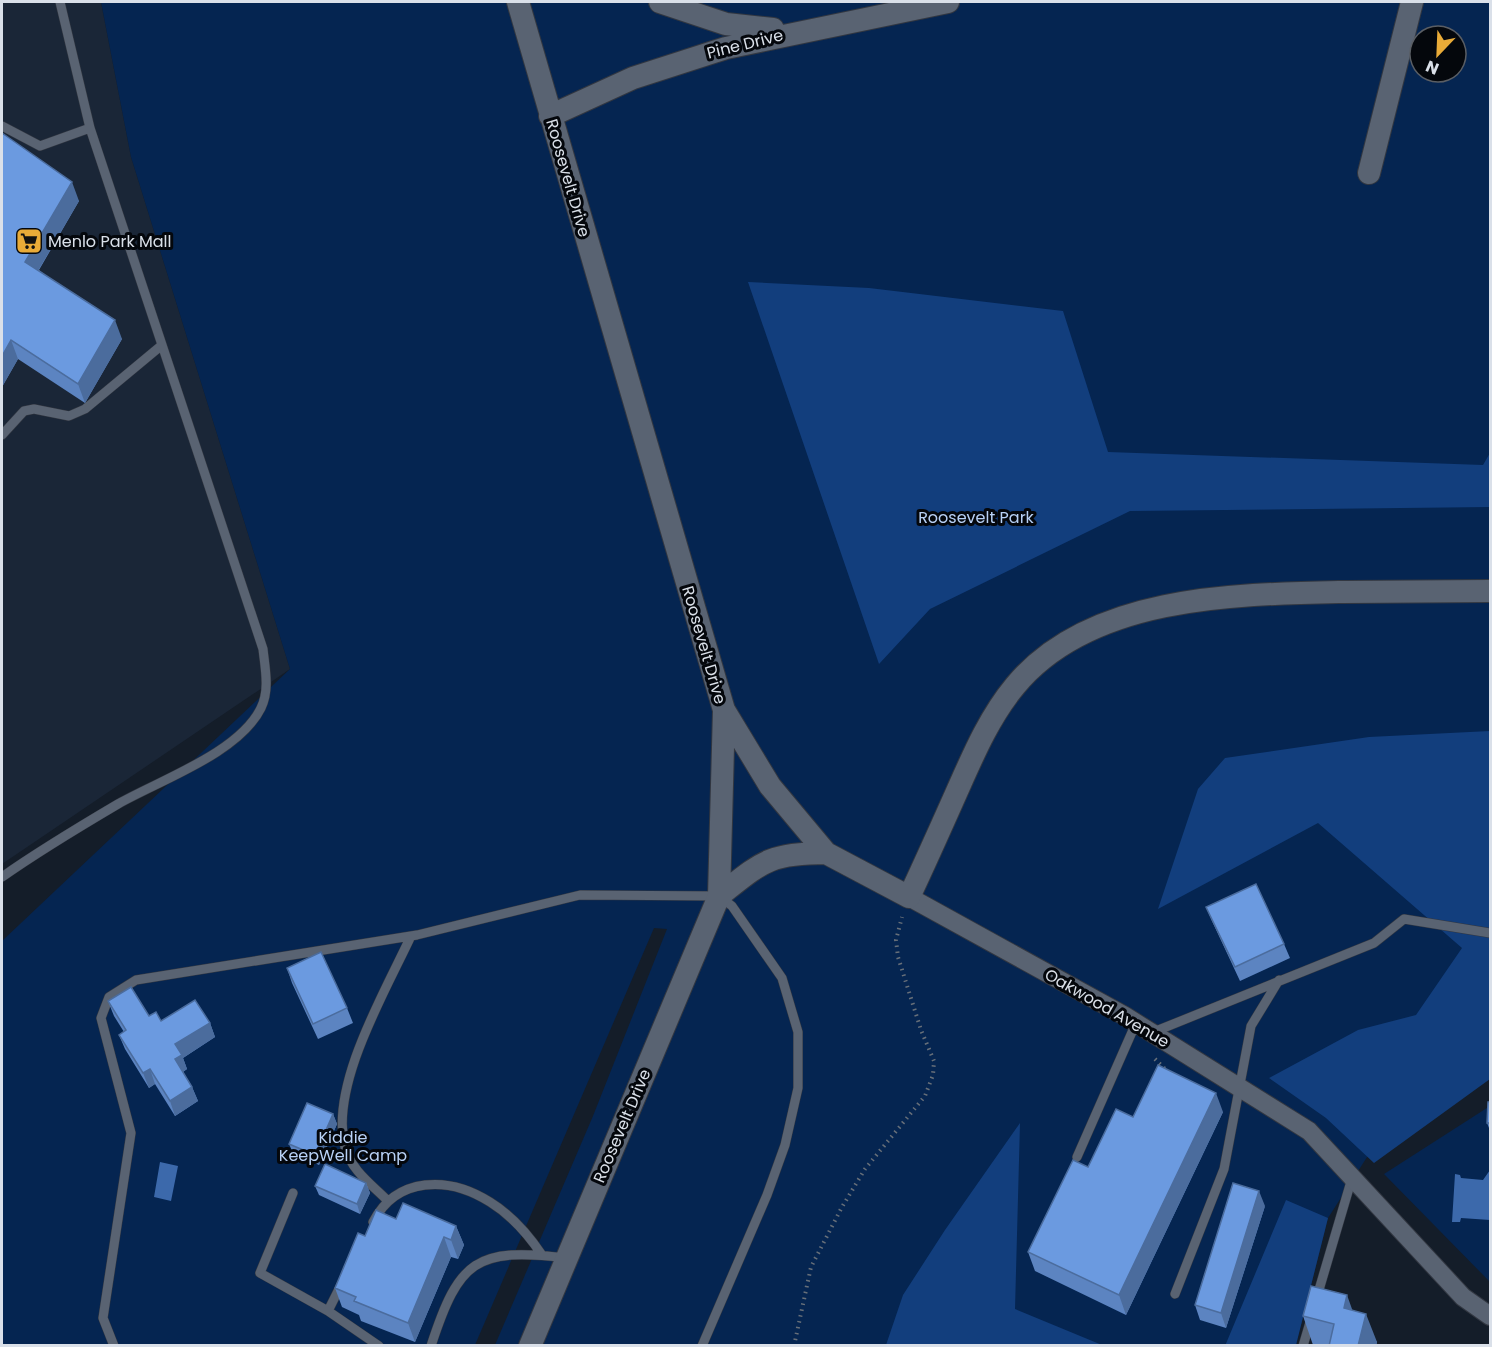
<svg xmlns="http://www.w3.org/2000/svg" width="1492" height="1347" font-family="Poppins,sans-serif">
<rect width="100%" height="100%" fill="#141d29"/>
<path fill="#1a2637" d="M2,2H101L131,157L290,669L2,864Z"/>
<path fill="#052551" fill-rule="evenodd" d="M101,2H1490V965L1328,1218L1296,1345H495L593,1116L667,929L654,928L475,1345L2,1346V941L290,669L131,157ZM1420,36H1456V72H1420Z
M1490,1106V1282L1384,1174Z"/>
<path fill="#123e7d" d="M748,282L869,288L1063,311L1108,452L1483,465L1490,453V507L1130,511L930,609L879,664Z
M1490,731V1079L1374,1163L1326,1118L1269,1078L1358,1030L1416,1015L1462,948L1318,823L1158,909L1198,789L1225,758L1369,737Z
M1020,1123L1015,1309L1102,1345H886L903,1295L945,1230Z
M1286,1200L1328,1218L1296,1345L1225,1346Z"/>
<path fill="#3c69ab" d="M160,1162L178,1166L171,1201L154,1197Z
M1490,1170V1220L1461,1218L1460,1222H1452L1455,1174L1460,1175L1461,1178L1483,1180Z"/>
<g fill="none" stroke-linecap="round" stroke-linejoin="round">
<defs>
<path id="service" d="M2,126L40,146L90,128
M2,435L24,411L34,409L69,416L85,409L162,345
M2,877C39,851 79,827 118,804C160,780 239,753 261,708C270,690 265,668 263,649L90,128L60,2
M1151,1033L1374,943L1404,919L1490,933
M1077,1157L1136,1023
M293,1193L260,1273L328,1311
M387,1200C371,1184 351,1170 345,1147C329,1086 386,990 411,936
M373,1222C397,1176 449,1176 490,1202C511,1215 528,1234 542,1255
M342,1283L328,1311L379,1346
M1175,1294L1224,1169L1251,1026L1279,980
M1316,1300L1352,1178
M114,1346L103,1318L131,1133L101,1018L109,997L136,980L417,935L580,895L719,896L732,906L782,978L798,1032V1088L785,1145L767,1195L702,1346
M431,1346C459,1260 476,1247 567,1258
M1303,1346L1311,1319"/>
<path id="minor" d="M909,897L1125,1016L1309,1131L1463,1297L1490,1316"/>
<path id="tertiary" d="M518,2L724,710L719,896L530,1346
M660,2L726,24L773,29
M550,116L633,78L726,48L948,2
M1369,173L1412,2
M724,710L770,786L826,853L909,897C926,861 942,825 958,789C974,753 990,716 1015,686C1090,595 1237,594 1345,592C1394,592 1442,591 1490,591
M719,896C762,862 769,853 826,853"/>
</defs>
<use href="#service" stroke="#323741" stroke-width="10"/>
<use href="#minor" stroke="#323741" stroke-width="20"/>
<use href="#tertiary" stroke="#323741" stroke-width="24"/>
<path stroke="#676f79" stroke-width="4" stroke-dasharray="1.5 4.5" stroke-linecap="butt" d="M1155,1059L1167,1071
M794,1346L811,1267L842,1207L865,1169L925,1096L933,1075L934,1061L921,1030L898,957L896,940L902,917"/>
<use href="#service" stroke="#596372" stroke-width="9"/>
<use href="#minor" stroke="#596372" stroke-width="18"/>
<use href="#tertiary" stroke="#596372" stroke-width="22"/>
</g>
<path fill="#5c84c1" d="M2,133L79,201L39,270L122,339L85,403L18,359L2,387Z
M1206,907L1284,944L1290,958L1240,981L1212,921Z
M287,968L347,1008L353,1023L318,1039L292,983Z
M108,1001L161,1021L210,1023L215,1037L183,1058L187,1069L183,1072L192,1087L198,1101L175,1116L155,1084L149,1088L125,1049L119,1035L124,1032L114,1016Z
M1491,1102V1133L1487,1123Z
M1223,1112L1126,1315L1035,1271L1028,1252L1088,1167L1133,1117Z
M333,1114L337,1124L319,1165L293,1153L289,1144Z
M366,1183L370,1193L360,1214L319,1195L315,1186Z
M1265,1206L1226,1328L1200,1320L1195,1305Z
M456,1226L464,1245L458,1259L451,1257L415,1342L361,1321L359,1315L342,1307L335,1288L365,1236Z
M1353,1310L1377,1342L1376,1346H1317L1313,1345L1303,1316Z"/>
<path fill="#4b6c9d" d="M72,182L79,201L32,281L25,262Z
M115,320L122,339L85,403L78,384Z
M11,340L18,359L2,387V356Z
M210,1023L215,1037L183,1058L187,1069L181,1073L175,1059V1044Z
M150,1069L155,1084L149,1088L143,1073Z
M192,1087L198,1101L175,1116L170,1101Z
M1216,1093L1223,1112L1126,1315L1119,1295Z
M333,1114L337,1124L319,1165L315,1155Z
M366,1183L370,1193L360,1214L357,1204Z
M1259,1191L1265,1206L1226,1328L1221,1313Z
M456,1226L464,1245L458,1259L451,1240Z
M444,1237L451,1257L415,1342L408,1323Z
M1347,1295L1357,1323L1344,1308Z
M1366,1314L1377,1342L1376,1346H1358Z"/>
<path fill="#6b9ae0" stroke="#4b6c9d" stroke-width="1.5" d="M2,133L72,182L25,262L115,320L78,384L11,340L2,356Z
M1256,884L1284,944L1235,967L1206,907Z
M321,952L347,1008L313,1024L287,968Z
M131,987L149,1016L156,1012L161,1021L195,1000L210,1023L175,1044L182,1055L175,1059L192,1087L170,1101L150,1069L143,1073L119,1035L126,1030L108,1001Z
M1158,1065L1216,1093L1119,1295L1028,1252L1073,1160L1088,1167L1116,1109L1133,1117Z
M1488,1102H1491V1123H1487Z
M307,1103L333,1114L315,1155L289,1144Z
M325,1164L366,1183L357,1204L315,1186Z
M1233,1183L1259,1191L1221,1313L1195,1305Z
M403,1203L456,1226L451,1240L444,1237L408,1323L354,1301L356,1297L335,1288L358,1233L365,1236L376,1210L396,1219Z
M1311,1286L1347,1295L1344,1308L1366,1314L1358,1346H1329L1334,1324L1303,1316Z"/>
<defs>
<symbol id="supermarket-square" viewBox="-11 -11 22 22"><rect x="-9" y="-9" width="18" height="18" rx="4" fill="#e9ab38" stroke="#04070c"/><path d="M-6-5.5h2.5l.6 2H6L4.5 2H-2.5L-4.4-4H-6ZM-1.5 3.2a1.3 1.3 0 1 0 .1 0ZM3 3.2a1.3 1.3 0 1 0 .1 0Z" fill="#111"/></symbol>
</defs>
<g fill-rule="evenodd">
<use href="#supermarket-square" x="14" y="226" width="30" height="30"/>
</g>
<g text-anchor="middle" dominant-baseline="central" stroke-width="6" stroke-linejoin="round" paint-order="stroke">
<g font-size="16" fill="#dae0e9" stroke="#04070c">
<text transform="translate(745 44) rotate(-14)">Pine Drive</text>
<text transform="translate(568 178) rotate(74)">Roosevelt Drive</text>
<text transform="translate(704 645) rotate(74)">Roosevelt Drive</text>
<text transform="translate(1107 1008) rotate(30)">Oakwood Avenue</text>
<text transform="translate(622 1126) rotate(-67)">Roosevelt Drive</text>
</g>
<g font-size="16" fill="#dae0e9" stroke="#04070c" text-anchor="start">
<text x="48" y="241">Menlo Park Mall</text>
</g>
<g font-size="16" fill="#b8d1f6" stroke="#04070c">
<text x="976" y="517">Roosevelt Park</text>
<text x="343" y="1137">Kiddie<tspan x="343" dy="18">KeepWell Camp</tspan></text>
</g>
</g>
<rect width="1492" height="1347" fill="none" stroke="#dae0e9" stroke-width="6"/>
<g transform="translate(1438 54) rotate(203)"><circle r="28" fill="#04070c" stroke="#5a5e64" stroke-width="1.5"/>
<path d="M0-4.5L10 22L0 15L-10 22Z" fill="#e9ab38"/>
<text y="-9" font-size="16" font-weight="bold" text-anchor="middle" fill="#dae0e9">N</text>
</g>
</svg>
